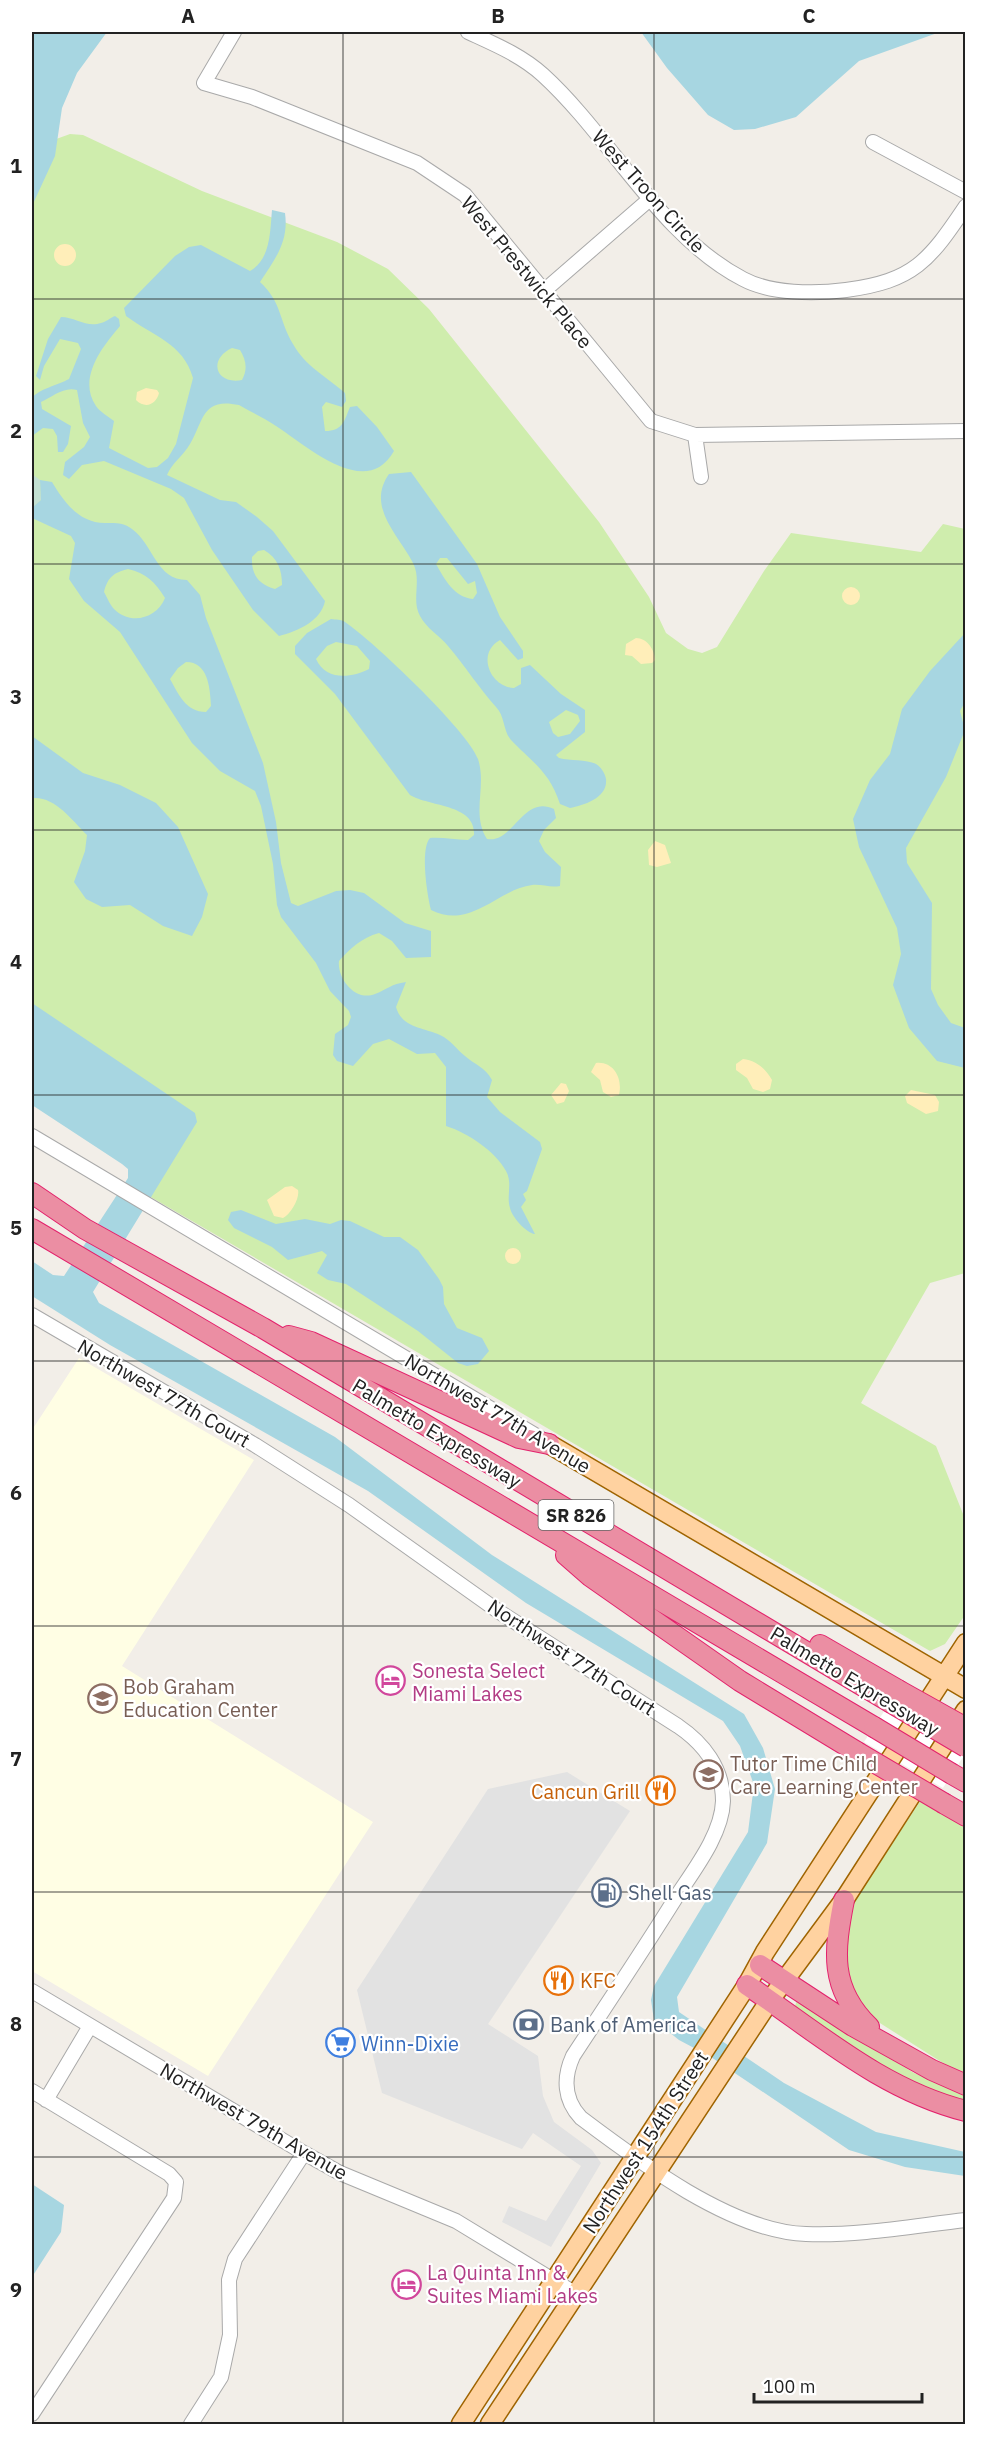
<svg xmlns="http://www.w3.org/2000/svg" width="997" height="2456" font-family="'IBM Plex Sans',sans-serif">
<rect width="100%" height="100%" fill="#f2eee8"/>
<path fill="#fffee4" d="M79,1358L254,1460L122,1666L373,1822L208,2076L32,1971V1430Z"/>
<path fill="#cfedad" d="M70,134L83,135L202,191L337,242L388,269L429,309L599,522L649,597L666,633L688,649L702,653L717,647L764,571L791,533L921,552L943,524L965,529V1273L930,1283L861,1403L936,1446L965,1519V1615L945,1644L930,1651L149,1196L32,1014V162L48,142Z
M921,1800L965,1826V2077L872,2018L861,2009L847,1983L842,1933L855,1900Z
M797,2000L914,2073L965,2091V2104L919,2090L812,2021L795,2006Z"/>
<path fill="#c4e1d3" d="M32,474L40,480L41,500L32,508Z"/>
<path fill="#ffeeb9" d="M54 255a11 11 0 1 1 22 0a11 11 0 1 1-22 0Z
M146,388L157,390L159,393C156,405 145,409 136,400L137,392Z
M842 596a9 9 0 1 1 18 0a9 9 0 1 1-18 0Z
M636,638C647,638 655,650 655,660L652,663L641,664L632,656L625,655L626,644Z
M655,841L665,845L671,863L657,867L649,865L648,850Z
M743,1059C757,1061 765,1068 772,1080L770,1089L763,1092L753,1089L747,1078L736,1070V1064Z
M596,1063C614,1061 623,1079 619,1095L611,1097L603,1092L600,1080L591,1072Z
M561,1083L566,1084L569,1091L564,1102L557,1104L551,1095Z
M911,1090L935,1095L939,1102L938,1111L926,1114L907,1103L905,1096Z
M292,1186L298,1190C300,1198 291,1214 283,1218L274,1216L267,1200L285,1187Z
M505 1256a8 8 0 1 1 16 0a8 8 0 1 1-16 0Z"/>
<path fill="#e2e2e2" d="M567,1772L630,1811L488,2024L538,2056L543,2096L554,2122L592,2150L601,2163L551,2247L502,2222L509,2206L546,2221L581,2166L533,2133L522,2149L382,2093L357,1990L488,1789Z"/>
<path fill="#a7d6e1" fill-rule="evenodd" d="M32,32H107L77,73L62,108L55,156L32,206Z
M641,32H940L859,61L796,117L755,129L734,130L708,115L667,68Z
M272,210L285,213C289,242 275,259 260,282C282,302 279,321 293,344C305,366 327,377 345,393L346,401L342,407L326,402L322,407L325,431C343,431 344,421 350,407L357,406L377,427L394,451C366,501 306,445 276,426C264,418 251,412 239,405C202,397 204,420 190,444C183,456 172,463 167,475L220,500L236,502L257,517L273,531L325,601C321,621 298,631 279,636L253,610L212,550L184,498L171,489L104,461L82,465L69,479L63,475L65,462L84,447L90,437L83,423L77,390C64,386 52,397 41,402L42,409L71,426L68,444L63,452H58L57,436L53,429L43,428L32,436V398C39,389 58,385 69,379L81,349L78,343L60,339L44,366L40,380L36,376L48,339L61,317C75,317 87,328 101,323C106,322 110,318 115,316L119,319L120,326C103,346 77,378 96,406C100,412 108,416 114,421L109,448L148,468L157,467L168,458L176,444L193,378C183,343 153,336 126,316L124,308L175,256L189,247L201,245L250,271C271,259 270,231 272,210ZM232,348L240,350C246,360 248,369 242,380C215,385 208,359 232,348ZM264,550C278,558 282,570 282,585L275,589C258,584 251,574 252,557L258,551Z
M411,472L477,564L500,617L523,651V658L518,660L500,640C476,653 490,687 514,688L521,684V668L530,665L561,694L585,710V732L556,755L559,758C570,761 586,759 596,764C601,767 605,773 606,779C608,798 584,805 570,808L560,804C549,771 533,763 511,740C503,731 505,716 496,707C479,688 465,666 448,646C440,636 426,628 420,616C411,600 422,580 413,563C398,534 366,507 389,474ZM440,558H447L468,584L475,581L477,593L473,599C454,597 445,580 436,564ZM566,710L578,715L580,721L570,734L558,737L553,733L549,722Z
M40,480L52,482C64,502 79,523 105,523C115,523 123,522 132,529C154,545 156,580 187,580L200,595L206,618L263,763L276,822L281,863L291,903L298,906L336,891L350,890L364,893L405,923L431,931V957L406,958L392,941L379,933C361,938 351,948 339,961C337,978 355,1002 375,994C388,989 391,984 406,982L396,1007C402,1028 422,1027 440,1035C451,1040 456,1049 465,1056C475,1065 485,1067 492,1080L487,1097L500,1112L540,1142L542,1149L527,1191L523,1194L526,1200L521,1207L535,1234C526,1233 512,1217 510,1208C506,1195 513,1184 506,1171C495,1151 468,1133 446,1126V1067L435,1053L417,1054L389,1039L373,1044L353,1066L337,1061L333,1055L335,1034L348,1025L351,1017L349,1011L330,991L316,963L281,917L277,905L273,864L261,806L255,791L220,771L192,743L120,632L84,601L69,579L75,543L71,536L32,518V508L41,500ZM128,569C146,573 155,582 165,598C157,618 131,626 114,609C110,605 107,597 104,592C108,577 113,573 128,569ZM186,662C208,662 210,687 211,706L206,712C186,712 179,695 170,679L178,668Z
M331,619C336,620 341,619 345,622C372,640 468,731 478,759C487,787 471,814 487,839C513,844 523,794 554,809L556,818L544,830L539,841L545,852L561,867L560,886C550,888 542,884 532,885C498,889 471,930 431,910C427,895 420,849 430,838C442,837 455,840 468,840L474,835C476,804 430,807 410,795L335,694L295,654V646L307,633ZM336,642L357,646L370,661L369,669C351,678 326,681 316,659L327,646Z
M965,633V702L960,711L965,730L946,777L906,848L907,863L932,903L931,989L938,1005L951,1023L965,1028V1068L937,1061L909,1028L893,985L901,954L897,928L859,847L853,819L870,780L890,754L902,709L930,671Z
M32,736L83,773L120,785L156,803L178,827L208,894L202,917L192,936L163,926L130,905L102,907L86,899L74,882L85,851L87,835C71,819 55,796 32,798Z
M32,1003L195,1113L197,1122L93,1292L99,1303L335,1437L492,1555L744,1714L763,1748L775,1789L767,1843L677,1997L679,2012L784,2083L876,2132L965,2152V2176L905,2167L849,2150L711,2057L679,2040L654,2020L651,2000L654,1986L748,1832L754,1785L740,1746L723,1721L526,1603L368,1491L110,1345L32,1296V1261L53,1275L64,1276L128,1178V1169L122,1164L32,1105Z
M241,1210L276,1224L305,1219L330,1224L341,1220L350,1221L384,1237H400L418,1250L439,1279L443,1287L444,1304L457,1328L482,1338L489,1351L478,1364L467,1366L458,1363L418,1331L346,1284L328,1280L317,1273L327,1255L322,1251L288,1260L272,1247L234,1228L228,1220L231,1212Z
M32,2184L64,2205L61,2232L32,2277Z"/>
<path fill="#fff" d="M902,1684L965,1754L943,1788L864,1742Z"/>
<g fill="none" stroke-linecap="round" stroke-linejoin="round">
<defs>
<path id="minor" d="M234,32L204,83L252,97L417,163L465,195L651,421L695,435L966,431
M468,32C494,44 521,55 543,75C611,137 660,236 743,279C771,294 815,294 846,290C914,281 929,261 966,206
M873,142L966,192
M545,290L651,198
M695,435L701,477
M32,1136L540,1438
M32,1315L255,1445L349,1505L498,1611L678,1726C703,1743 723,1768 723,1801C722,1835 693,1871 675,1899C642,1952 607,2004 573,2056C563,2078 564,2100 581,2118C638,2161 732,2232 806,2234C859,2236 913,2226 966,2220
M32,1991L304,2153L340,2173L456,2221L576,2294
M32,2091L169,2174L176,2182L174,2198L32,2414
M46,2100L90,2026
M191,2424L221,2377L230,2335L229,2280L235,2259L304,2153"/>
<path id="major" d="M549,1444L966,1689
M461,2424L747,1985L765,1952L966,1643
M490,2424L770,2000L844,1900L966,1710"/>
<path id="highway" d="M32,1193L85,1229L263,1328L890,1702
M32,1229L874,1727
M289,1336L311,1342L519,1438L549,1444
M566,1555L590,1576L740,1681L857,1752
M820,1645L898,1690
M952,1774L966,1782
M945,1804L966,1816
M844,1900C834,1951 829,1988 869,2027
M760,1965L853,2026L932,2070L966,2085
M747,1985C817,2032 882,2090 966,2111"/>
</defs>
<use href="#minor" stroke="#a9a9a9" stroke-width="16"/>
<use href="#major" stroke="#9f6400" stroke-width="21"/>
<use href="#highway" stroke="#e3226c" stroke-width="22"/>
<use href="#minor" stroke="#fff" stroke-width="14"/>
<use href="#major" stroke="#ffd2a0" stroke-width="18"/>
<use href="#highway" stroke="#eb8ea3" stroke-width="20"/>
<defs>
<path id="highway-bridge" d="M898,1690L966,1728
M890,1702L966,1747
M874,1727L952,1774
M857,1752L945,1804"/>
</defs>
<use href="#highway-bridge" stroke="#e3226c" stroke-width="22" stroke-linecap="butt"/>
<use href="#highway-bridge" stroke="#eb8ea3" stroke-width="20"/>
</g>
<path fill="none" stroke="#222" stroke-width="1.5" stroke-opacity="0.55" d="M343,32V2424M654,32V2424M32,299H966M32,564H966M32,830H966M32,1095H966M32,1361H966M32,1626H966M32,1892H966M32,2157H966"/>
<defs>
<symbol id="hotel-ring" viewBox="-11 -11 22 22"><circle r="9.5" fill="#fff" stroke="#d1479c" stroke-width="1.5"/><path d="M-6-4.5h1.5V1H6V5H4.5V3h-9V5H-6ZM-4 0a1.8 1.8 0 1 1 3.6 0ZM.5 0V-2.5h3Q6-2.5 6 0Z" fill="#d1479c"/></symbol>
<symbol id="school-ring" viewBox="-11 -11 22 22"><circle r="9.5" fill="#fff" stroke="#8d6e63" stroke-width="1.5"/><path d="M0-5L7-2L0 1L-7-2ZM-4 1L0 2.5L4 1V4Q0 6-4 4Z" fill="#8d6e63"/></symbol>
<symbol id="restaurant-ring" viewBox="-11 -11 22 22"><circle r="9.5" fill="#fff" stroke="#e8710a" stroke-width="1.5"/><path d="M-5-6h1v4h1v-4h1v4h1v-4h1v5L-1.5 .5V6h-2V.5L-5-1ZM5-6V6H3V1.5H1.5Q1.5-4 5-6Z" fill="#e8710a"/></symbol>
<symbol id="fuel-ring" viewBox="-11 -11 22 22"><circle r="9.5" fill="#fff" stroke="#5c6f8a" stroke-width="1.5"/><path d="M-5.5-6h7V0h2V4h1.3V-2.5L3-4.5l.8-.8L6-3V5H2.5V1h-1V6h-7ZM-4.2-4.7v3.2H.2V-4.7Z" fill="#5c6f8a"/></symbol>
<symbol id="bank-ring" viewBox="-11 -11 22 22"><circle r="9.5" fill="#fff" stroke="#5c6f8a" stroke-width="1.5"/><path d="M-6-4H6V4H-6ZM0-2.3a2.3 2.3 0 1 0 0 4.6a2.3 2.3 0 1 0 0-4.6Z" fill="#5c6f8a"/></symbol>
<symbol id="supermarket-ring" viewBox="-11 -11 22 22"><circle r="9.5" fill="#fff" stroke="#3f7fe0" stroke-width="1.5"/><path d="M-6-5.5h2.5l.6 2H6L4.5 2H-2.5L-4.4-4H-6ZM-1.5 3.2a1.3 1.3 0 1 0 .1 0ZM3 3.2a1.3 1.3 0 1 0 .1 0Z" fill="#3f7fe0"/></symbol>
</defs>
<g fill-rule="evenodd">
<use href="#hotel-ring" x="374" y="1664" width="33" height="33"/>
<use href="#school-ring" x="86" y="1682" width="33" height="33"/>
<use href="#school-ring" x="692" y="1758" width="33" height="33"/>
<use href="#restaurant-ring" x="644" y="1774" width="33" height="33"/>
<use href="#fuel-ring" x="590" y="1876" width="33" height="33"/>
<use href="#restaurant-ring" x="542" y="1964" width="33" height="33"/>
<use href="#bank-ring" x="512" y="2008" width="33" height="33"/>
<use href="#supermarket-ring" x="324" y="2026" width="33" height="33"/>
<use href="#hotel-ring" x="390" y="2268" width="33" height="33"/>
</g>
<g text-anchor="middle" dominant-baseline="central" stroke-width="4.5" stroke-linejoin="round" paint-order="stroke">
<rect fill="#fff" stroke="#646464" stroke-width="1.5" x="538.5" y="1500" width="75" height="30" rx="4.5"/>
<g font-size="18" font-weight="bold" fill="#222">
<text x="576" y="1515">SR 826</text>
</g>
<g font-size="20" fill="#222" stroke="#fff">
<text transform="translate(649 191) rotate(48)">West Troon Circle</text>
<text transform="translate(527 272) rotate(50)">West Prestwick Place</text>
<text transform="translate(164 1393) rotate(30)">Northwest 77th Court</text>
<text transform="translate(498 1413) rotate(31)">Northwest 77th Avenue</text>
<text transform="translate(437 1433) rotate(31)">Palmetto Expressway</text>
<text transform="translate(572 1657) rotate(33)">Northwest 77th Court</text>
<text transform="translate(855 1681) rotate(31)">Palmetto Expressway</text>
<text transform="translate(254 2121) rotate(30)">Northwest 79th Avenue</text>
<text transform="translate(645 2142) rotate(-57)">Northwest 154th Street</text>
</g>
<g font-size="20" fill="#b23c85" stroke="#fff" text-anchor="start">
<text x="412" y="1670">Sonesta Select<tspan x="412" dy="23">Miami Lakes</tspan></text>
<text x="427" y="2272">La Quinta Inn &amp;<tspan x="427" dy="23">Suites Miami Lakes</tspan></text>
</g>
<g font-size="20" fill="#785e54" stroke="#fff" text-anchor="start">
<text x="123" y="1686">Bob Graham<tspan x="123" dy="23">Education Center</tspan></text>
<text x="730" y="1763">Tutor Time Child<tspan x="730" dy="23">Care Learning Center</tspan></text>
</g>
<g font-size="20" fill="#c56008" stroke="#fff" text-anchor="end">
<text x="640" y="1791">Cancun Grill</text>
<text x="580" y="1980" text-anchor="start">KFC</text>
</g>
<g font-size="20" fill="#4e5e75" stroke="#fff" text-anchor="start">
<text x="628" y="1892">Shell Gas</text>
<text x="550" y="2024">Bank of America</text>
</g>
<g font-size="20" fill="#366cbe" stroke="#fff" text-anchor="start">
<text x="361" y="2043">Winn-Dixie</text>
</g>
</g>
<rect width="997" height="2456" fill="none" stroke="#ffffff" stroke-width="66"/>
<path d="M754 2393v9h168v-9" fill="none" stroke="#222222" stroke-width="3"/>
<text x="763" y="2393" font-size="18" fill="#222222" stroke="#ffffff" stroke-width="4.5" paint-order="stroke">100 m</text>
<rect x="33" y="33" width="931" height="2390" fill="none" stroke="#222" stroke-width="2"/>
<g font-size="20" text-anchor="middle" font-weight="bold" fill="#222">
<text x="188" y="23">A</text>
<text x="498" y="23">B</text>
<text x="809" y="23">C</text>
<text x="16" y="173">1</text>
<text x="16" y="438">2</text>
<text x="16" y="704">3</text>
<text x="16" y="969">4</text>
<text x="16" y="1235">5</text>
<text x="16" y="1500">6</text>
<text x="16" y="1766">7</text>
<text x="16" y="2031">8</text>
<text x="16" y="2297">9</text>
</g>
</svg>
